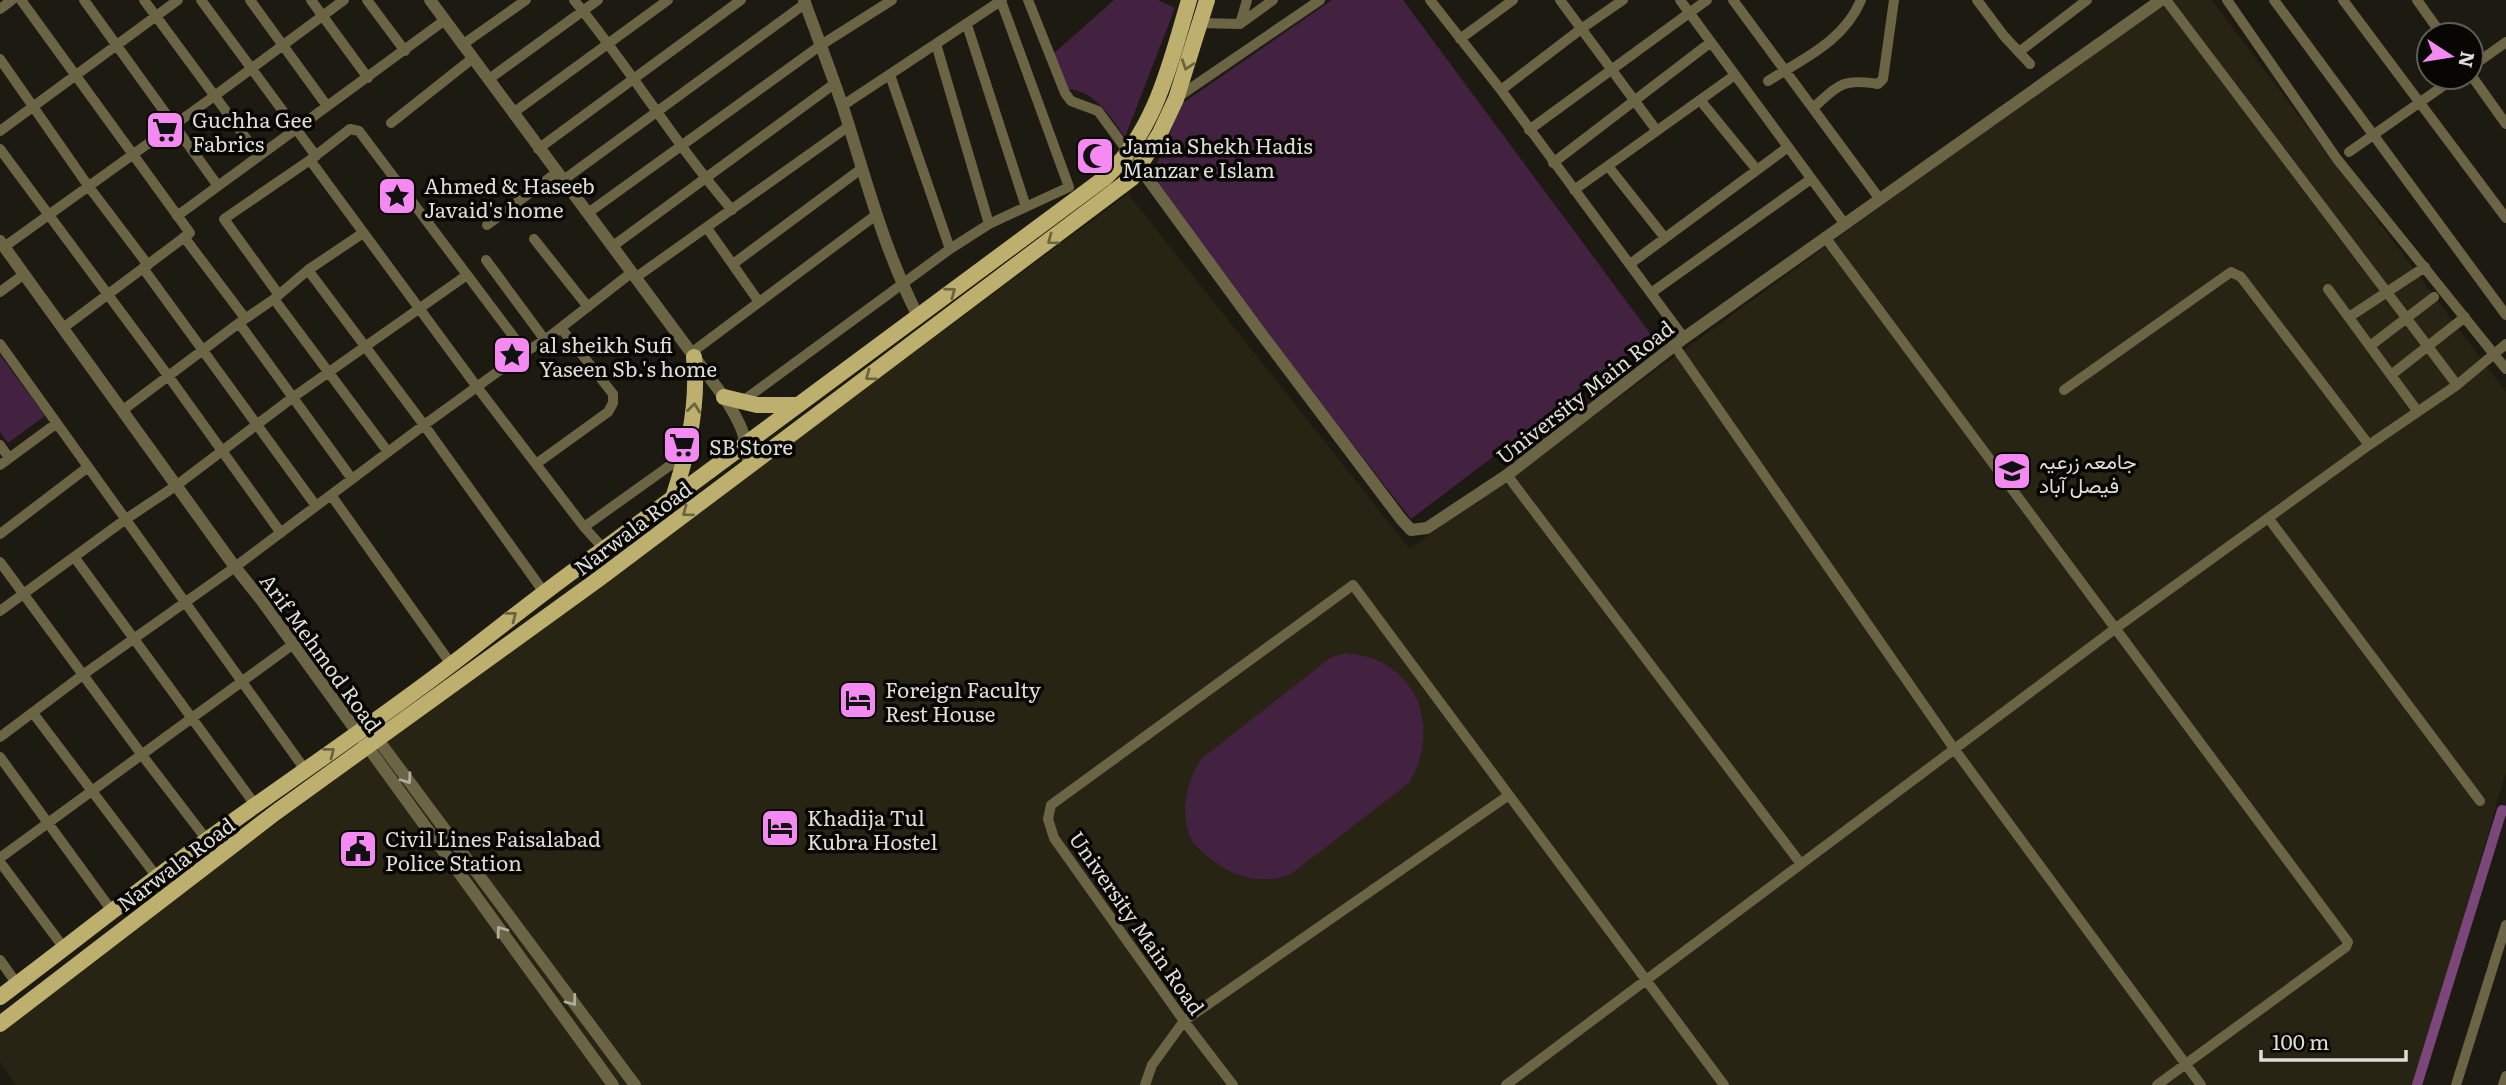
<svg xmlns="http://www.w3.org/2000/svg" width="2506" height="1085" font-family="Literata,Vazirmatn,serif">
<rect width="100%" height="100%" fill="#1d1b11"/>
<path fill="#272413" d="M2165,0H2212L2506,392V772L2415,1085H16L0,1061V1027L1128,194L1410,549Z"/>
<path fill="#422141" d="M1114,0H1158L1175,8L1125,137C1109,116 1095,89 1065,89L1053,54Z
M1332,0H1403L1652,336L1411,519L1147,182C1160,157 1173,134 1177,107Z
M0,355L45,416L8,443L0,432Z
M1346,653C1357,655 1368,656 1378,661C1427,683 1435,740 1409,783L1291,874C1261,886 1232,877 1207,856C1198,848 1191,843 1188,831C1181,806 1188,780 1201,759L1330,658Z"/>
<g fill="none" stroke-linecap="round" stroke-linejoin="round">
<path stroke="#7b477a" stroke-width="10" d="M2417,1085L2502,810L2506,811"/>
<path stroke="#6b6546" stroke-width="10" d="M21,0L190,233L63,328
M84,0L218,186
M144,0L259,156
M201,0L316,156
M250,0L327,106
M311,0L368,78
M367,0L405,51
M574,0C630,68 675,144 732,210
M1028,0L1065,93L1071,101L1098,111L1129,153
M1430,0L1501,90L1684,338
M1560,0L1657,131
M1680,0L1844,223
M1733,0L1879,198
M1977,0L2004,36L2030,64
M2166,0L2457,385
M2227,0L2337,159L2506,369
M2274,0L2506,315
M2343,0L2506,218
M2417,0L2442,35
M0,9L12,0
M1200,23L1240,24L1273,0
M1240,24L1247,0
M967,25L1026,207
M1460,39L1513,0
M936,44L989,224
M462,45L526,0
M2019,52L2087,0
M0,59L89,187L148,265
M2471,67L2506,42
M890,75L950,249
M2471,75L2506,124
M489,79L598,0
M1768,81C1804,58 1844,41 1861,0
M1501,90L1581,29L1623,0
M1175,99L1320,0
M1700,100L1757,170
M842,106L1002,0
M1813,108C1839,85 1842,78 1878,84L1883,79L1894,0
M513,113L668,0
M391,123L473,58
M1529,130L1707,0
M0,131L178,0
M0,149L169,377L281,533
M538,149L741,0
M2349,152L2456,77
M1553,163L1711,42
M1608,166L1665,238
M562,181L806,3
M1574,190L1735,75
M588,213L821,45L892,0
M177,216L445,20
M487,225L556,173
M707,228L759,302
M184,237L245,318
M1825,237L2348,942L2346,947L2157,1085
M534,239L588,307
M613,246L834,84
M4,247L213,97L344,0
M486,260L545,340
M733,264L861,169
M1630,264L1788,147
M143,268L316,506
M308,270L424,425L543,591
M635,278L849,126
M2328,289L2418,412
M0,292L23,275
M1651,293L1811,179
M279,295L224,219L310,160
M274,299L388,452
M2349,317L2425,267
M239,323L352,479
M0,344L306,771
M1674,345L1955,750L2201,1085
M2370,346L2434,297
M525,352L359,131L350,129L310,160L477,387L584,527L604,549
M691,353L876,215
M2391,375L2465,317
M2064,390L2231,272L2241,277L2369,445
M740,403L950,249L989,224L1069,187L1001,1
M123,410L239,323L274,299L308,270L363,233
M0,445L9,458
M536,464L608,412L613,403V394L561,328
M0,465L57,423
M1507,475L1801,864
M331,495L451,664
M2269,519L2480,801
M584,527L686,454
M0,534L88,467
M75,558L256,806
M0,562L142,755L207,840
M0,611L126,519L177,485L292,398L467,275
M33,713L157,877
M0,737L84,674L235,567L424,425L525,352L545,340L631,273
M0,757L112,911
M0,858L292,645
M0,862L64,948
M0,960L17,984
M1145,1085L1152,1065L1184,1021L1509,795
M1233,1085L1184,1021L1054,838L1048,819L1051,805L1353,585L1724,1085
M1506,1085L2116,628L2369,445L2457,385L2506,344
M2456,1085L2506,925
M2503,1085L2506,1076"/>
<path stroke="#6b6546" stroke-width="12" d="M430,0L724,397C739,420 749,439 748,467
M804,0C819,42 836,83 849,126C869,191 887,256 918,316
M1129,153L1257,328L1401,519L1411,530L1427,528L1507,475L1684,338L2161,0
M0,241L235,567L262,601L613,1085
M373,733L635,1085"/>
<path stroke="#bdb06f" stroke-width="16" d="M724,397L757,405H797
M673,498C688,453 699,405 694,357
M0,997C69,945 137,891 207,840C288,781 372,725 452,664C503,625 552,585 604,549L1106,177C1156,129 1170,64 1189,0
M0,1024L275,813L600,578L1132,178L1160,133L1176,99L1207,0"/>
</g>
<defs><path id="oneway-chevron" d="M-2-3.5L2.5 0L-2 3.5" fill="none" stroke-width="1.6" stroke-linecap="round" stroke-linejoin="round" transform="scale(1.75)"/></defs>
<g stroke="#6b643e">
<use href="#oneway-chevron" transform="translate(1187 65) rotate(108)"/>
<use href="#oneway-chevron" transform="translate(1052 240) rotate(143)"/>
<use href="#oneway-chevron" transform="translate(951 292) rotate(-36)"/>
<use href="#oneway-chevron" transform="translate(870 376) rotate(143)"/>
<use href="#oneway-chevron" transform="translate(694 408) rotate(-83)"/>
<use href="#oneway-chevron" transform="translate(687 512) rotate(143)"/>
<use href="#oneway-chevron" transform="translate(512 616) rotate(-38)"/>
<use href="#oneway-chevron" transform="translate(330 752) rotate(-38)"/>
</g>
<g stroke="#b0ad9c">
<use href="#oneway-chevron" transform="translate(407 779) rotate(54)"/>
<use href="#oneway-chevron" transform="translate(501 931) rotate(-126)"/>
<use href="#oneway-chevron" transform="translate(572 1001) rotate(53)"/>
</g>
<defs>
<symbol id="supermarket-square" viewBox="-11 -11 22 22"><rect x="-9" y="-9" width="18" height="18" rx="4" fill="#f489f1" stroke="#070603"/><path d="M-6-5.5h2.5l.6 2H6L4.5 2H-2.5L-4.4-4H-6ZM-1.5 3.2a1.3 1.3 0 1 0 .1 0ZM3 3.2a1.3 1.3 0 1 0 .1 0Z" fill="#111"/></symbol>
<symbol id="mosque-square" viewBox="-11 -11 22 22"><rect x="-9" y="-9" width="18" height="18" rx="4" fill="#f489f1" stroke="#070603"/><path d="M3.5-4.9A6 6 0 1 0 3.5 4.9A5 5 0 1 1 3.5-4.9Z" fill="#111"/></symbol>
<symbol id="sight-square" viewBox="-11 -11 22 22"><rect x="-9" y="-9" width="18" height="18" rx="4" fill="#f489f1" stroke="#070603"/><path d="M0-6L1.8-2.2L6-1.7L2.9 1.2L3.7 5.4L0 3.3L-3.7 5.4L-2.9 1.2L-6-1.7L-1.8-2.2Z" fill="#111"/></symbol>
<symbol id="university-square" viewBox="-11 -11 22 22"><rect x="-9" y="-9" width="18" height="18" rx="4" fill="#f489f1" stroke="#070603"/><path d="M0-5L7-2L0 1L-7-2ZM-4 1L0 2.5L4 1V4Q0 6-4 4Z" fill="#111"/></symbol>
<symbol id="hotel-square" viewBox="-11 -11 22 22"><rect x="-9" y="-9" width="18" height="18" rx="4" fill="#f489f1" stroke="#070603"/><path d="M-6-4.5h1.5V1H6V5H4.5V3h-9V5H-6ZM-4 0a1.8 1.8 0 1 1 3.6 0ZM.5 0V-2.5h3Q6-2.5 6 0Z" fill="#111"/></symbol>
<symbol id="civic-square" viewBox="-11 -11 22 22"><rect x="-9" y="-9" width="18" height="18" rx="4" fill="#f489f1" stroke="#070603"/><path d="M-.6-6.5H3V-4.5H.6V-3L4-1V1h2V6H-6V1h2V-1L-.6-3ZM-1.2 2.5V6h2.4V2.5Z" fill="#111"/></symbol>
</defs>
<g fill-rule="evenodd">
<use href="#supermarket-square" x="143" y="108" width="44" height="44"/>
<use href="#mosque-square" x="1073" y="134" width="44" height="44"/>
<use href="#sight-square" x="375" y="174" width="44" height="44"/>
<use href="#sight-square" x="490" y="333" width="44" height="44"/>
<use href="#supermarket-square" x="660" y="423" width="44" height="44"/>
<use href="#university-square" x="1990" y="449" width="44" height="44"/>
<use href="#hotel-square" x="836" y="678" width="44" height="44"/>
<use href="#hotel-square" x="758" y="806" width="44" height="44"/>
<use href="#civic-square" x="336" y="827" width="44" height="44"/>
</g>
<g text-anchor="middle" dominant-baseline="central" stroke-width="7" stroke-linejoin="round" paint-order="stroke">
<g font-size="21" fill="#deddd6" stroke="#070603" text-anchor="start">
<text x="192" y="118">Guchha Gee<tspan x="192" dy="24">Fabrics</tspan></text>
<text x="1122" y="144">Jamia Shekh Hadis<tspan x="1122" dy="24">Manzar e Islam</tspan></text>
<text x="424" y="184">Ahmed &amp; Haseeb<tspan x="424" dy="24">Javaid's home</tspan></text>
<text x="539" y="343">al sheikh Sufi<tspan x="539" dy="24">Yaseen Sb.'s home</tspan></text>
<text x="709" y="445">SB Store</text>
<text x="2039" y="459">جامعہ زرعیہ<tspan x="2039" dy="24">فیصل آباد</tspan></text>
<text x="885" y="688">Foreign Faculty<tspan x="885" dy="24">Rest House</tspan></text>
<text x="807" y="816">Khadija Tul<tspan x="807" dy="24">Kubra Hostel</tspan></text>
<text x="385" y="837">Civil Lines Faisalabad<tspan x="385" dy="24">Police Station</tspan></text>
</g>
<g font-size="21" fill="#deddd6" stroke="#070603">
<text transform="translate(1584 391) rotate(-38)">University Main Road</text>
<text transform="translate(632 527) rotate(-37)">Narwala Road</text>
<text transform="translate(322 652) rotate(54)">Arif Mehmod Road</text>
<text transform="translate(175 863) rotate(-37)">Narwala Road</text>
<text transform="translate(1138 922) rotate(55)">University Main Road</text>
</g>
</g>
<g transform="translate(2450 56) rotate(102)"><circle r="33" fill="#070603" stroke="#5d5c57" stroke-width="2"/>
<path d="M0-5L12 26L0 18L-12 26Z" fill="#f489f1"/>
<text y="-10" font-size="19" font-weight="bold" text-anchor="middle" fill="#deddd6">N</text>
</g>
<path d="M2261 1050v10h145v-10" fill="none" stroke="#deddd6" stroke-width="3.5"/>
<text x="2272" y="1050" font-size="21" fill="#deddd6" stroke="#070603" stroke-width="5" paint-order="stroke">100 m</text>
</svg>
